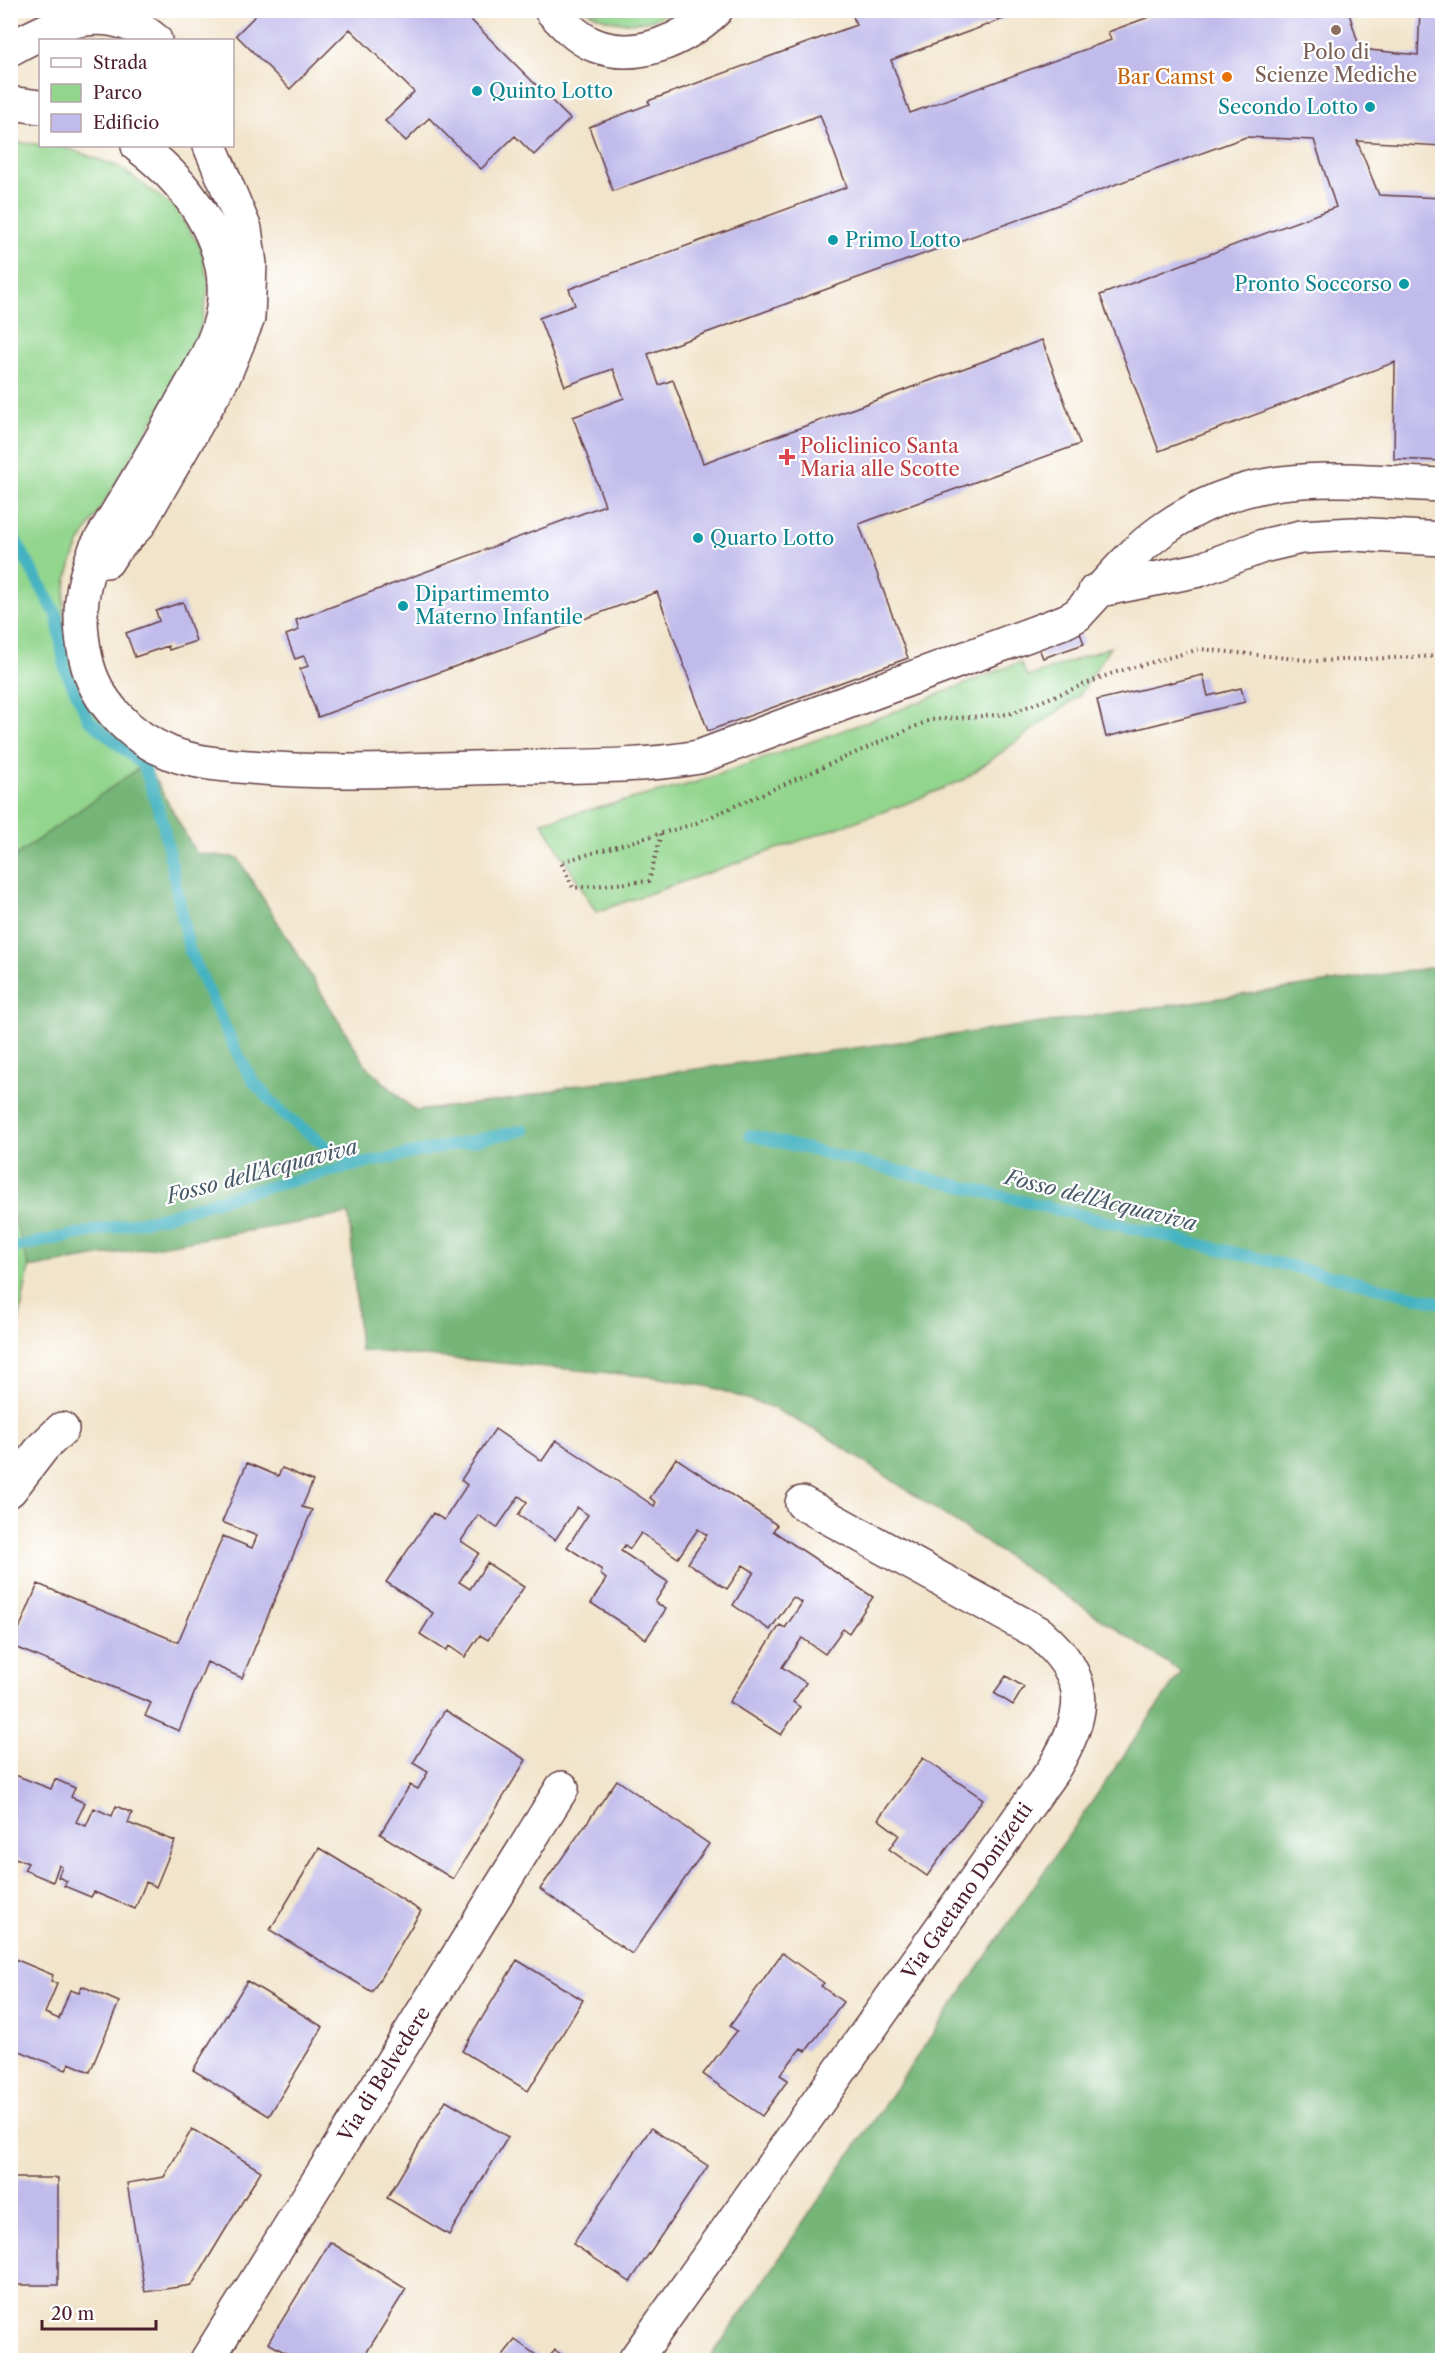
<svg xmlns="http://www.w3.org/2000/svg" width="1453" height="2371" font-family="'Libre Caslon Text',serif">
<rect width="100%" height="100%" fill="#fff"/>
<filter id="ink" filterUnits="userSpaceOnUse"><feTurbulence type="fractalNoise" baseFrequency=".0167" numOctaves="2"/><feDisplacementMap in="SourceGraphic" scale="12" xChannelSelector="R" yChannelSelector="G"/><feConvolveMatrix kernelMatrix="1 2 1 2 8 2 1 2 1" color-interpolation-filters="sRGB"/></filter>
<filter id="wash" filterUnits="userSpaceOnUse"><feTurbulence type="fractalNoise" baseFrequency=".008" numOctaves="4" result="noise"/><feDisplacementMap in="SourceGraphic" scale="24" xChannelSelector="R" yChannelSelector="G"/><feGaussianBlur stdDeviation="1.35" result="paint"/><feColorMatrix in="noise" values="0 0 0 0 0 0 0 0 0 0 0 0 0 0 0 0 0 1.4 0 .05"/><feComposite in="paint" operator="in"/></filter>
<g filter="url(#wash)">
<rect width="100%" height="100%" fill="#f1e4ca"/>
<path fill="#92d58d" stroke="#6e7a5c" stroke-width="1.5" d="M587,11H586H670C646,28 611,25 587,11Z
M10,142L61,146L119,167L174,207L200,246L209,284L201,326L184,369L79,544C60,588 59,619 73,665C76,675 78,687 83,696C100,722 123,742 146,763L11,859Z
M1110,647L1079,696L963,780L905,804L596,912L542,822L694,783L886,715L1020,662L1028,677Z
M11,1205L29,1268L11,1363Z"/>
<path fill="#75b678" stroke="#606a52" stroke-width="1.5" d="M146,763L196,853L238,858L367,1067L415,1111L515,1099L577,1085L1087,1017L1442,966V2360H709L1181,1672L824,1435L771,1407L711,1387L655,1377L360,1350L349,1214L29,1268L10,1205L11,859Z"/>
<g fill="none" stroke-linecap="round" stroke-linejoin="round">
<path stroke="#45b3c1" stroke-width="12" d="M10,530L57,616L65,669L89,720L144,766L163,823L189,949L235,1049L253,1081L282,1113L330,1149L361,1164
M750,1135L1442,1303
M10,1248L163,1217L239,1194L361,1164L524,1130"/>
</g>
<g id="blocks">
<path fill="#c1bbeb" d="M261,10H461L570,119L534,155L515,136L481,169L429,118L406,141L385,121L414,92L350,29L290,89L236,35Z
M851,10H1028L891,60L910,113L1111,40L1108,32L1168,10H1348L1360,49L1418,55L1420,10H1442V146L1357,141L1379,195L1442,198V461L1394,459L1395,362L1159,451L1100,295L1336,207L1314,140L1246,137L648,354L659,385L673,380L703,463L1042,340L1080,444L859,524L908,658L708,731L657,592L318,717L300,669L308,666L304,656L295,659L286,635L299,630L296,620L605,505L573,417L624,398L613,369L565,386L539,318L575,305L569,289L847,187L820,115L613,191L589,127L650,104L648,101L856,25Z
M183,602L196,641L169,650L168,646L135,657L126,633L159,621L156,611Z
M1078,627L1084,644L1043,658L1036,641Z
M1203,675L1208,696L1241,688L1245,702L1106,737L1097,700Z
M495,1429L542,1461L556,1440L654,1506L656,1502L650,1498L676,1458L777,1525L773,1531L873,1597L849,1633L843,1629L825,1654L802,1638L782,1667L806,1683L793,1702L800,1707L781,1735L729,1702L780,1625L785,1628L802,1603L793,1597L770,1630L733,1605L754,1572L743,1565L727,1589L688,1563L707,1535L698,1529L678,1558L641,1533L630,1549L625,1545L621,1551L668,1582L655,1602L666,1609L646,1639L591,1603L606,1579L600,1574L602,1570L567,1547L588,1515L577,1507L555,1540L518,1515L527,1502L519,1496L497,1528L478,1515L461,1541L479,1553L459,1582L470,1589L487,1563L524,1587L488,1640L480,1635L465,1657L449,1646L446,1651L420,1634L433,1613L386,1582L433,1513L444,1520L467,1485L461,1480Z
M247,1463L278,1476L282,1468L313,1481L302,1507L312,1510L242,1678L207,1662L179,1731L145,1716L151,1703L12,1646L38,1584L178,1642L223,1536L252,1548L257,1536L222,1522Z
M1006,1676L1024,1687L1013,1705L994,1693Z
M445,1710L526,1760L453,1879L380,1834L410,1785L418,1789L428,1772L413,1763Z
M923,1758L983,1799L927,1876L889,1849L899,1835L878,1819Z
M10,1773L51,1789L55,1779L75,1788L71,1797L85,1803L76,1822L86,1826L94,1808L112,1816L116,1806L132,1813L128,1823L175,1841L156,1887L146,1882L135,1909L94,1892L91,1897L64,1886L67,1881L58,1877L62,1867L59,1865L53,1882L24,1870L28,1863L10,1856Z
M617,1780L709,1844L632,1954L540,1889Z
M319,1848L421,1911L372,1992L270,1930Z
M782,1953L824,1983L821,1986L843,2002L806,2051L801,2048L780,2075L788,2080L762,2116L703,2074L737,2031L730,2026Z
M10,1957L53,1975L51,1981L57,1984L45,2013L59,2019L70,1990L79,1993L82,1986L119,2002L90,2072L69,2063L66,2070L10,2047Z
M517,1960L583,2000L528,2091L462,2051Z
M247,1981L323,2027L269,2116L193,2070Z
M446,2100L508,2137L449,2235L387,2198Z
M651,2128L708,2166L630,2282L573,2244Z
M192,2129L261,2171L192,2285L145,2292L127,2183L164,2177Z
M10,2178H58V2285H10Z
M330,2242L406,2289L362,2360H298L268,2343Z
M515,2340L543,2360H499Z
M555,2350L569,2360H547Z"/>
</g>
</g>
<g filter="url(#ink)">
<use href="#blocks" fill-opacity="0" stroke="#633d43" stroke-width="1.5"/>
<g fill="none" stroke-linecap="round" stroke-linejoin="round">
<defs>
<path id="minor" d="M551,10C563,23 577,38 594,45C637,62 684,40 716,10
M10,49C58,22 107,0 155,40
M10,103L40,107
M138,146C193,187 242,256 218,329C209,356 193,382 179,407C153,455 124,501 96,548C80,586 77,619 86,659C95,701 130,737 170,753C195,763 224,765 250,767C325,774 399,770 473,768C547,765 626,770 699,757L1066,621L1077,615C1104,587 1129,554 1161,531C1252,465 1338,480 1442,485
M107,561L114,550L139,524L225,374L248,318L250,264L245,229L210,146
M1095,591L1199,570L1263,546L1301,537L1353,534L1442,539
M10,1490L43,1447L62,1429
M207,2360L562,1788
M635,2360L1053,1770C1087,1712 1092,1679 1039,1633L802,1503"/>
</defs>
<use href="#minor" stroke="#633d43" stroke-width="36"/>
<path stroke="#633d43" stroke-width="4" stroke-dasharray="1.5 4.5" stroke-linecap="butt" d="M661,834L649,881L573,888L561,862L694,824L930,720L1009,714L1113,673L1200,649L1316,661L1442,656"/>
<use href="#minor" stroke="#fff" stroke-width="33"/>
</g>
</g>
<circle fill="#8d6e63" stroke="#fff" stroke-width="2" cx="1336" cy="30" r="6"/>
<circle fill="#e8710a" stroke="#fff" stroke-width="2" cx="1227" cy="77" r="6"/>
<g fill="#0f9aa8" stroke="#fff" stroke-width="2">
<circle cx="477" cy="91" r="6"/>
<circle cx="1370" cy="107" r="6"/>
<circle cx="833" cy="240" r="6"/>
<circle cx="1404" cy="284" r="6"/>
<circle cx="698" cy="538" r="6"/>
<circle cx="403" cy="606" r="6"/>
</g>
<path fill="#e0444e" stroke="#fff" stroke-width="2" d="M784 448h6v6h6v6h-6v6h-6v-6h-6v-6h6z"/>
<g text-anchor="middle" dominant-baseline="central" stroke-width="4.5" stroke-linejoin="round" paint-order="stroke">
<g font-size="20" fill="#785e54" stroke="#fff">
<text x="1336" y="52">Polo di<tspan x="1336" dy="23">Scienze Mediche</tspan></text>
</g>
<g font-size="20" fill="#c56008" stroke="#fff" text-anchor="end">
<text x="1215" y="77">Bar Camst</text>
</g>
<g font-size="20" fill="#0d838f" stroke="#fff" text-anchor="start">
<text x="489" y="91">Quinto Lotto</text>
<text x="1358" y="107" text-anchor="end">Secondo Lotto</text>
<text x="845" y="240">Primo Lotto</text>
<text x="1392" y="284" text-anchor="end">Pronto Soccorso</text>
<text x="710" y="538">Quarto Lotto</text>
<text x="415" y="594">Dipartimemto<tspan x="415" dy="23">Materno Infantile</tspan></text>
</g>
<g font-size="20" fill="#be3a42" stroke="#fff" text-anchor="start">
<text x="800" y="446">Policlinico Santa<tspan x="800" dy="23">Maria alle Scotte</tspan></text>
</g>
<g font-size="20" fill="#4a1f2b" stroke="#fff">
<text transform="translate(967 1891) rotate(-55)">Via Gaetano Donizetti</text>
<text transform="translate(384 2074) rotate(-58)">Via di Belvedere</text>
</g>
<g font-size="21" font-style="italic" fill="#485a67" stroke="#fff">
<text transform="translate(262 1171) rotate(-15)">Fosso dell'Acquaviva</text>
<text transform="translate(1101 1200) rotate(14)">Fosso dell'Acquaviva</text>
</g>
</g>
<rect width="1453" height="2371" fill="none" stroke="#fff" stroke-width="36"/>
<rect x="39" y="39" width="195" height="108" fill="#ffffff" stroke="#b7a5aa" stroke-width="1.5"/>
<rect x="51" y="58" width="30" height="9" fill="#ffffff" stroke="#b7a5aa" stroke-width="1.5"/>
<text x="93" y="69" font-size="18" fill="#4a1f2b">Strada</text>
<rect x="51" y="84" width="30" height="18" fill="#92d58d" stroke="#b7a5aa" stroke-width="1.5"/>
<text x="93" y="99" font-size="18" fill="#4a1f2b">Parco</text>
<rect x="51" y="114" width="30" height="18" fill="#c1bbeb" stroke="#b7a5aa" stroke-width="1.5"/>
<text x="93" y="129" font-size="18" fill="#4a1f2b">Edificio</text>
<path d="M42 2320v9h114v-9" fill="none" stroke="#4a1f2b" stroke-width="3"/>
<text x="51" y="2320" font-size="18" fill="#4a1f2b" stroke="#ffffff" stroke-width="4.5" paint-order="stroke">20 m</text>
</svg>
